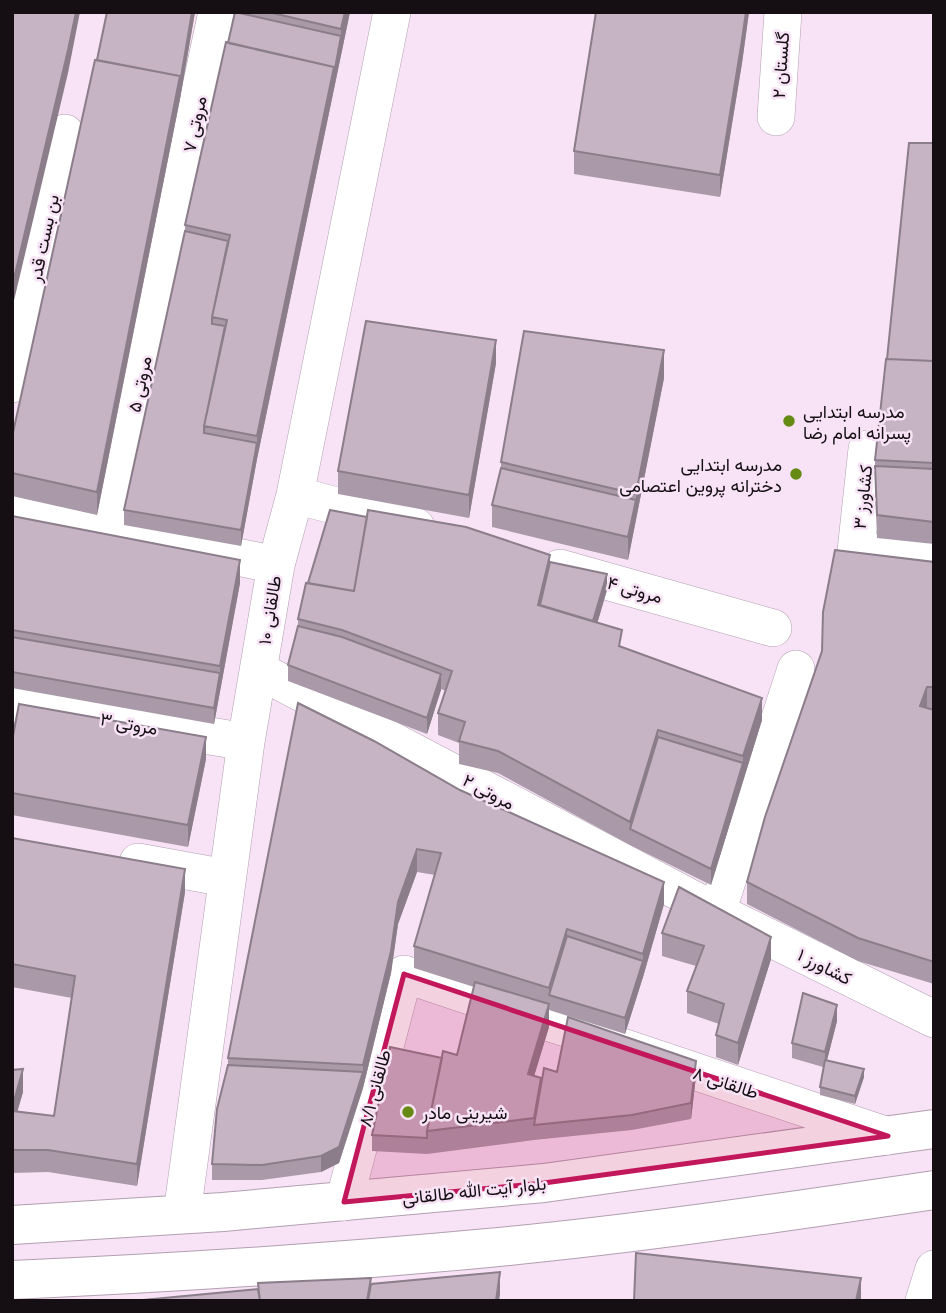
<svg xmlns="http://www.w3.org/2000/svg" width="946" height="1313" font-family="'Open Sans',Vazirmatn,sans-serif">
<rect width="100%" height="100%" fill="#f7e3f5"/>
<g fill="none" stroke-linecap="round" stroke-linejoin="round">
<defs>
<path id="street" d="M776,117L783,12
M12,384L65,133
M867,449L856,551L934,557
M295,495L416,527
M12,510L276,565
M106,531L217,12
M560,568L773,628
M260,671L717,912L934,1019
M12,703L246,742
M138,862L226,878
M717,912L796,669
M344,1202L404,974L888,1136
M182,1214L246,742L276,565L295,495L392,12
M924,1301L934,1269"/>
<path id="secondary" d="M12,1225L223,1212L544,1183L934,1129
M12,1280C171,1273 329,1263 488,1248C637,1234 785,1212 934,1190"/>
</defs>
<use href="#street" stroke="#b29fb0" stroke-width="38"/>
<use href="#secondary" stroke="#b29fb0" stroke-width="40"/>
<use href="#street" stroke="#fff" stroke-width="37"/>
<use href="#secondary" stroke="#fff" stroke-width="38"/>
</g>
<path fill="#aa9aa9" d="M107,12H195L180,99L97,515L12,496V437Z
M235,12H350L257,459L241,546L124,525V510L185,231V225Z
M596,12H749L742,63L720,197L574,174V151Z
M934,143V544L877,538L875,488V460L887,359Z
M496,363L469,518L338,494V471Z
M664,378L628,560L492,527V505L501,468V462Z
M12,516L240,583L214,724L12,688Z
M550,562L607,590L597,623L622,647L762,720L711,885L630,845L498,773L459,764V743L438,735V713L446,691L441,689L427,734L288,681V665L298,626V619Z
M934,562V709H930L934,710V984L858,961L747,904V882L822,651Z
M12,741L206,759L188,847L12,815Z
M460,790L664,904L643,977L625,1034L549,1010V1027L534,1076L541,1086L557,1072L696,1076L691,1119L632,1130L534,1140L427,1154L372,1151V1135L442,1058L457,1055L474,987L414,968V946L435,875L417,872L398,924L391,973L363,1088L339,1163L321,1172L262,1180H212V1164L228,1065V1058Z
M12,838L185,892L137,1186L48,1172L12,1173V1070L23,1092L17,1112L54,1116L72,998L12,987Z
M662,933L771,959L738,1065L716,1057V1035L719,1024L687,1013V991L696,966L662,956Z
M837,1021L827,1060L864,1077L855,1104L820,1095V1087L823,1067L792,1058V1043Z"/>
<path fill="#8b7d89" d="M76,12H80L68,73L12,309V287Z
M192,12H195L180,99L97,515V492Z
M345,12H350L257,459V436L334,67L341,36V29Z
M746,12H749L742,63L720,197V175Z
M496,340V363L469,518V495Z
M664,350V378L628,560V537L636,500V494Z
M257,443V459L241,546V530Z
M550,555V578L542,613L538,605Z
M240,560V583L214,724V708L220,673V666Z
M607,574V590L591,645V629Z
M441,674V690L427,734V718Z
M927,687V709L920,706Z
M762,698V720L711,885V869L743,763V756Z
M658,730V752L630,829V822Z
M206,737V759L188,847V825Z
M417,849V872L398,924L391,973L363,1088L339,1163L321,1172V1156L363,1072V1065L398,902Z
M185,869V892L137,1186V1164Z
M664,882V904L643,977L625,1034V1018L643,961V954Z
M567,929V951L549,995V988Z
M771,937V959L738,1065V1043Z
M549,1004V1027L528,1096V1074Z
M837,1005V1021L825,1068V1052Z
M696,1061V1076L691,1119V1103Z
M23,1069V1092L12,1130V1108Z
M864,1069V1077L855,1104V1096Z
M500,1272V1295L499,1301H496Z
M861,1278V1301H856Z"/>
<path fill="#c6b3c4" stroke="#8b7d89" stroke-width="2" d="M12,12H76L68,50L12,287Z
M107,12H192L180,83V76L97,60Z
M235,12L341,36L334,74V67L228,43Z
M268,12H345L341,29Z
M596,12H746L742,40L720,175L574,151Z
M226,42L334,67L257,436L204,426L227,320L212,317L230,235L185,225Z
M95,60L180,76L97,492L12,473V437Z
M909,143H934V361L887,359Z
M185,231L228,241L212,317V324L225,326L204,426V433L257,443L241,530L124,510Z
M366,321L496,340L469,495L338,471Z
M524,331L664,350L636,494L501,462Z
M886,359L934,361V463L875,460Z
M875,466L934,469V522L877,515Z
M501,468L636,500L628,537L492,505Z
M330,510L367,517L354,591L308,583Z
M368,510L466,527L550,555L538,605L622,630L619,646L762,698L743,756L658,730L630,822L498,751L459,741L465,722L438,713L452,671L342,630L298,619L306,583L354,591Z
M12,516L240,560L220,666L12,630Z
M835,550L934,562V687H927L920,706L934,710V962L858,938L747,882L765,817L822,651L823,612Z
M550,562L607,574L593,621L540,605Z
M298,626L342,637L441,674L427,718L288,665Z
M12,637L220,673L214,708L12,672Z
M298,703L374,741L460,790L664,882L643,954L567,929L549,988L414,946L441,853L417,849L398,902L391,951L363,1065L228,1058Z
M19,704L206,737L188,825L12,793V741Z
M658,737L743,763L711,869L630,829Z
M12,838L185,869L137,1164L48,1150H12V1111L54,1116L75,976L12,964Z
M679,887L771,937L738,1043L716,1035L724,1004L687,991L704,946L662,933Z
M567,936L643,961L625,1018L549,995Z
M475,982L549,1004L528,1074L541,1078L534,1118L427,1131L443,1051L457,1055Z
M803,993L837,1005L825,1052L792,1043Z
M568,1017L696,1061L691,1103L632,1115L534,1125L544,1068L557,1072Z
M390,1047L442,1058L427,1131V1138L372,1135Z
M825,1060L864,1069L855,1096L820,1087Z
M228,1065L363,1072L339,1147L321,1156L262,1165L212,1164L217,1109Z
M23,1069L12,1108V1070Z
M636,1253L861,1278L856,1301H634Z
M500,1272L496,1301H368L371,1284Z
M371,1278L367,1301H260L258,1283Z
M258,1289L260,1301H132Z"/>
<path fill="#c2185b" fill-opacity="0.2" stroke="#c2185b" stroke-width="5" stroke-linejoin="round" d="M404,974L888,1136L544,1183L344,1202Z"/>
<g fill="#658b15" stroke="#f7e3f5" stroke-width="2.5">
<circle cx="789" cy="421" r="7"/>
<circle cx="796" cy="474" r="7"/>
<circle cx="408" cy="1112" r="7"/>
</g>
<g text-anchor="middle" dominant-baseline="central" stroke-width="5" stroke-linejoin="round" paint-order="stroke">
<g font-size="18" fill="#150f14" stroke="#f7e3f5">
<text transform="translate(780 65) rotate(-86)">گلستان ۲</text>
<text transform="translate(194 124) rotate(-78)">مروتی ۷</text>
<text transform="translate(43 238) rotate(-78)">بن بست قدر</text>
<text transform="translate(139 384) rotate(-78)">مروتی ۵</text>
<text transform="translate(862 497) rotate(-84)">کشاورز ۳</text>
<text transform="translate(635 589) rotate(16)">مروتی ۴</text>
<text transform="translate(269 610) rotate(-81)">طالقانی ۱۰</text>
<text transform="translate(129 723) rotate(10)">مروتی ۳</text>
<text transform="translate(489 791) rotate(28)">مروتی ۲</text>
<text transform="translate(825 966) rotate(27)">کشاورز ۱</text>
<text transform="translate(726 1082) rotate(18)">طالقانی ۸</text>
<text transform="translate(374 1088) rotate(-75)">طالقانی ۸/۱</text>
<text transform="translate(474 1190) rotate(-6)">بلوار آیت الله طالقانی</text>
</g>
<g font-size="18" fill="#150f14" stroke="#f7e3f5" text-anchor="start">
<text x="803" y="411">مدرسه ابتدایی<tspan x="803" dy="21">پسرانه امام رضا</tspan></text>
<text x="782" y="464" text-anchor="end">مدرسه ابتدایی<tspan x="782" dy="21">دخترانه پروین اعتصامی</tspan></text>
<text x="422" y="1112">شیرینی مادر</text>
</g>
</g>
<rect width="946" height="1313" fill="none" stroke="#150f14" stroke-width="28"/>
</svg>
